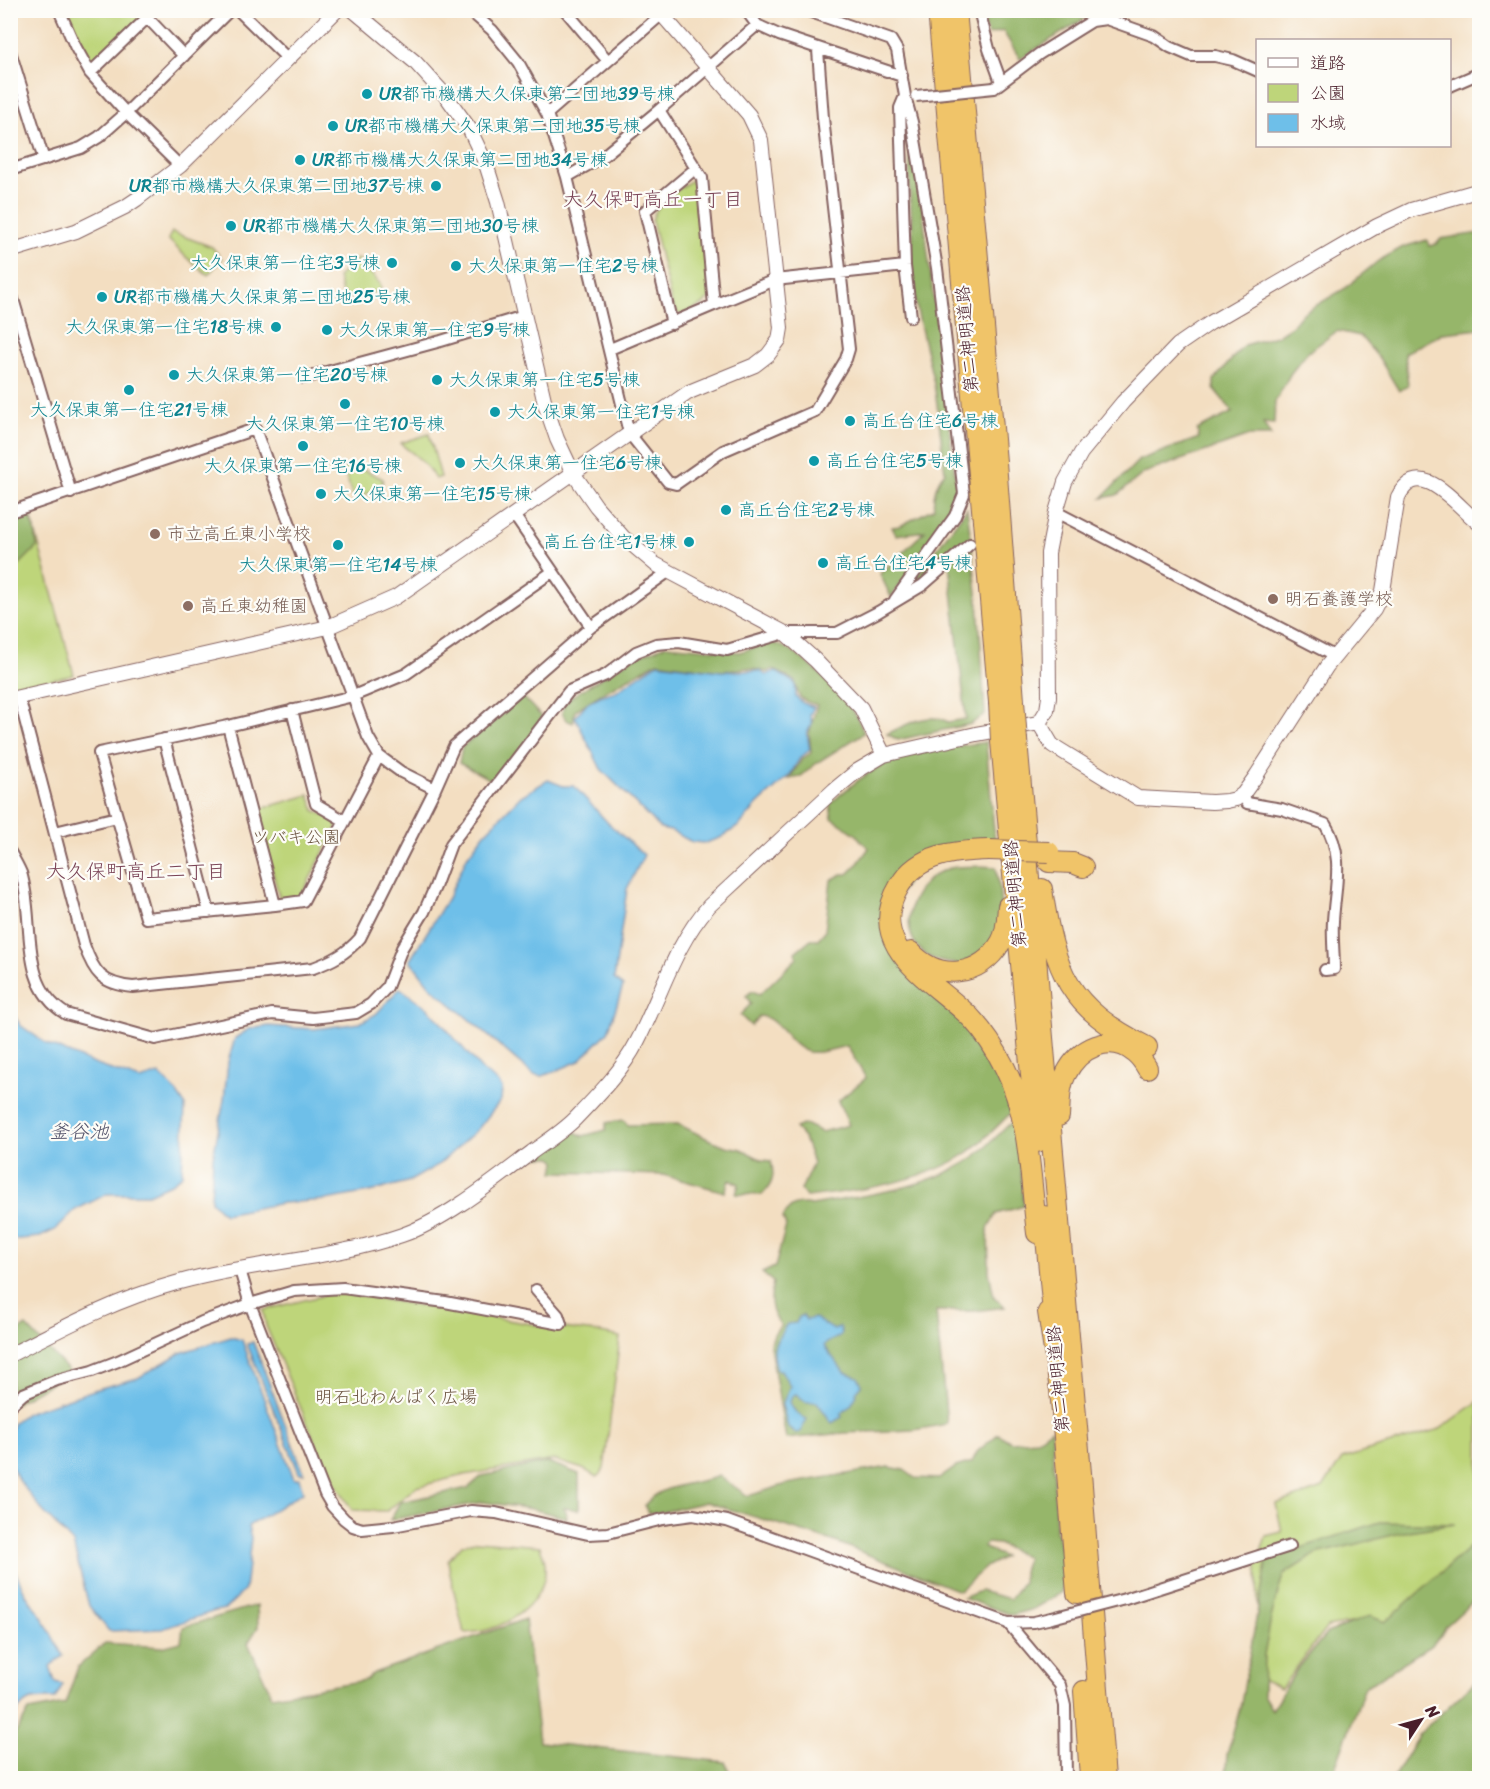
<svg xmlns="http://www.w3.org/2000/svg" width="1490" height="1789" font-family="Sriracha,'Klee One',sans-serif">
<rect width="100%" height="100%" fill="#fdfcf7"/>
<filter id="ink" filterUnits="userSpaceOnUse"><feTurbulence type="fractalNoise" baseFrequency=".0167" numOctaves="2"/><feDisplacementMap in="SourceGraphic" scale="12" xChannelSelector="R" yChannelSelector="G"/><feConvolveMatrix kernelMatrix="1 2 1 2 8 2 1 2 1" color-interpolation-filters="sRGB"/></filter>
<filter id="wash" filterUnits="userSpaceOnUse"><feTurbulence type="fractalNoise" baseFrequency=".008" numOctaves="4" result="noise"/><feDisplacementMap in="SourceGraphic" scale="24" xChannelSelector="R" yChannelSelector="G"/><feGaussianBlur stdDeviation="1.35" result="paint"/><feColorMatrix in="noise" values="0 0 0 0 0 0 0 0 0 0 0 0 0 0 0 0 0 1.4 0 .05"/><feComposite in="paint" operator="in"/></filter>
<g filter="url(#wash)">
<rect width="100%" height="100%" fill="#f3dec1"/>
<path fill="#bed57a" stroke="#847a52" stroke-width="1.5" d="M64,11H133L141,19L93,68L87,60Z
M694,178L698,182L710,297L704,304L681,315L678,314L672,304L652,221C655,202 679,190 694,178Z
M172,232L212,247L222,259L208,275L186,257L168,239Z
M358,258L380,284L381,291L348,298L342,294L338,277Z
M429,434L441,477L435,479C430,470 423,462 416,456C411,451 404,448 401,443Z
M352,464L383,479L381,488L354,499L343,468Z
M30,512L74,675L11,689L10,519Z
M309,795L315,811L335,819L338,824L301,896L284,901L279,896L256,810Z
M338,1292L537,1325L596,1332L620,1337L604,1469L597,1477L583,1469L554,1460L464,1475L416,1487L387,1511L352,1510L327,1470L266,1326L263,1310Z
M1479,1401V1542L1381,1628L1362,1621L1327,1627L1281,1688L1259,1679L1257,1565L1266,1536L1282,1532L1276,1504L1323,1488L1342,1459L1440,1429Z
M477,1541L540,1546C541,1551 545,1558 545,1564C548,1597 516,1621 487,1630C480,1632 471,1632 464,1633L450,1574L448,1560L462,1545Z"/>
<path fill="#96b66a" stroke="#706a4a" stroke-width="1.5" d="M1122,10L1125,12L1123,18L1104,13L1087,17L1020,59L1003,31L988,35L981,11Z
M911,146L922,205L956,483L960,492L954,512L891,597L880,574L925,531L896,535L892,527L900,526L934,508C932,496 937,480 945,472C941,443 939,413 934,384C929,359 900,256 913,239L909,179Z
M1479,233V329L1443,333L1405,353L1408,385L1399,391L1379,358L1360,336L1337,331L1307,353L1291,373L1275,402L1274,424L1263,423L1271,436H1249L1144,473L1117,495L1102,498L1139,460L1199,438L1197,430L1233,412L1214,389V380L1244,345L1276,336L1293,325L1303,313L1344,289L1378,261L1403,247L1427,240L1429,246L1437,244L1440,239Z
M967,508L978,601L985,714L971,724L898,740L887,734C905,725 929,711 948,722L966,719L949,564L906,591Z
M28,513L35,529L37,547L11,573V521Z
M771,643C796,646 843,694 856,716C859,721 861,727 864,733L818,762L800,777L789,779L802,759L811,753L809,733L817,705C799,700 798,698 795,681L773,669L767,672L748,668L721,671L657,662C629,679 601,692 575,711L573,723L566,720L562,713L564,705L570,698L580,691L631,659L666,645L739,652Z
M522,696L542,717L528,740L493,781L459,763L462,747L499,717Z
M986,742L995,842L926,854L881,922L964,1019L987,1051L1015,1109C999,1124 984,1141 967,1153C928,1181 852,1192 806,1197L801,1190L813,1163L804,1138L795,1128L805,1124L821,1132L849,1125L838,1101L866,1078L847,1046C836,1048 819,1054 809,1052C788,1047 780,1017 759,1016L751,1026L740,1015L751,1004L746,996L752,991L760,994L797,958L795,952L811,939H818L825,931L831,880L842,874H848L856,866L869,848L861,841L857,835L832,818L830,804C847,788 865,774 886,763C912,750 956,747 986,742Z
M978,866L996,867C1000,892 1006,920 992,943C990,948 983,951 978,954C973,957 968,962 962,964C959,965 953,963 949,963C893,956 899,886 947,869C956,866 968,867 978,866Z
M623,1120L628,1125L678,1124L708,1139L726,1146L741,1149L762,1160L771,1161C775,1176 773,1184 762,1195L736,1194L739,1184L729,1180L725,1192L663,1175L554,1172L556,1162L552,1157H536L571,1130L583,1136L606,1130V1123Z
M1012,1122L1018,1139L1024,1206L996,1214L988,1229L989,1272L994,1297L1005,1307L975,1311H936L947,1424L914,1430L845,1433L786,1439L770,1346L774,1334L781,1325C769,1312 770,1299 773,1282L762,1273L775,1267L786,1226L783,1218C789,1205 798,1202 812,1205C864,1195 921,1190 967,1162C983,1152 997,1135 1012,1122Z
M26,1326L70,1372L11,1406V1336Z
M1052,1429L1056,1530L1063,1557L1064,1580L1061,1593L1033,1609L1012,1615L963,1598L980,1591L1010,1599L1023,1582V1572L1027,1557L998,1544L987,1543L983,1547L1004,1557L987,1566L959,1591L836,1542L706,1502L663,1512L648,1513L645,1505C661,1483 695,1485 719,1476L748,1496L787,1484L889,1467L904,1470L915,1478L939,1479L956,1467L972,1462L977,1452L998,1434L1011,1442L1037,1440Z
M548,1462L579,1474V1510L564,1508L567,1518L532,1509L483,1502L390,1520L400,1502L468,1488L482,1476Z
M1380,1522L1455,1524L1409,1531L1316,1554L1283,1575L1271,1618L1264,1656L1263,1695L1272,1710L1296,1671L1327,1633L1370,1616L1385,1622L1479,1539V1596L1446,1626L1442,1634L1430,1646L1365,1687L1331,1778H1225L1227,1755L1240,1708L1267,1559Z
M257,1605L258,1627L248,1643L272,1696L366,1680L374,1673L525,1619L539,1742L725,1762L732,1778H11V1740L29,1711L65,1704L78,1667L105,1643L162,1647L181,1642L183,1627Z
M1479,1678V1778H1393L1419,1734Z"/>
<path fill="#6ebfe9" stroke="#5c6f8a" stroke-width="1.5" d="M658,663L721,671H760L766,675L775,671L795,683L796,697L803,703L814,707L810,715L812,724L807,733L810,750L800,758L790,775L757,805L739,826L720,838L705,843L692,842L671,831L661,829L601,769L575,717L586,704L600,696L616,691Z
M548,780L563,786H574L608,823L644,855L627,889L614,979L623,986L608,1032L579,1061L553,1072L542,1076L534,1075L430,986L410,960L448,898L467,857L485,833L521,796Z
M400,988L429,1009L484,1072L497,1081L502,1088L501,1100L478,1129L438,1165L410,1181L374,1191L326,1200L283,1203L224,1214L211,1201L213,1157L224,1100L228,1062L235,1038L249,1029L269,1026L314,1029L360,1023L376,1014Z
M11,1010L20,1025L47,1044L94,1064L140,1080L159,1074L175,1090L185,1105L182,1175L168,1185L148,1194H107L75,1210L55,1230L40,1237L11,1240Z
M803,1315L806,1320L815,1318L834,1330L840,1327L842,1333C838,1340 829,1339 824,1346L844,1372L858,1377L862,1385L856,1392L857,1395L851,1405L841,1414L842,1417L832,1423L817,1402H806L796,1394L792,1396L790,1402C793,1411 798,1416 807,1419L800,1432L796,1433L788,1427L782,1405L790,1386L781,1370H777C770,1347 775,1343 787,1324L796,1323L799,1317Z
M231,1337L242,1340L294,1479L299,1478L303,1492L248,1526L251,1538L245,1590L225,1609L215,1611L162,1629L109,1631L89,1606L73,1543L41,1509L18,1479L11,1465V1430L14,1422L26,1413L97,1389L138,1378L180,1353Z
M253,1342L304,1473H299L247,1344Z
M11,1562L26,1595L42,1617L63,1656L50,1666L55,1682L63,1684L55,1699C29,1699 26,1697 11,1720Z"/>
</g>
<g filter="url(#ink)">
<g fill="none" stroke-linecap="round" stroke-linejoin="round">
<defs>
<path id="minor" d="M59,10L75,46L90,73L126,113L180,166
M140,10L184,56
M238,10L288,59
M469,10L492,30L518,62L547,114L567,177L629,433L668,482L676,484L723,451L815,411L846,359L849,349L823,118L818,50
M565,10L608,61
M746,10L757,25L779,35L902,76
M805,10L891,40L897,50L905,96L912,122L937,268L964,494L955,516L895,600
M979,10L989,49L1001,82
M10,51L44,160
M90,73L147,18
M1450,86L1480,73
M994,88L1039,54L1092,21L1106,19L1154,36L1170,47L1191,56H1215L1233,60L1258,71
M905,96L900,108L905,266L911,317
M659,110L757,25
M547,114L662,14
M10,170L81,148L99,137L126,113L230,10
M567,177L602,157L659,110L702,178L714,305L610,349
M10,289L71,493
M714,305L775,280L905,266
M672,324L645,211L696,168
M304,378L441,341L524,316
M10,512L255,429L368,737L379,756L401,772L435,789
M1056,512L1334,656
M514,515L591,627
M19,697L84,945C94,973 102,984 133,987L313,968C332,961 346,954 360,938L435,789L454,746L591,627L668,572
M292,710L316,804L345,821
M228,726L275,905L146,918L99,753L228,726L353,696L406,674L552,572
M164,739L209,912
M1243,794L1247,803L1282,809L1325,824C1345,856 1335,886 1333,921C1332,937 1334,953 1334,969L1325,970
M55,832L117,817
M10,852C14,859 18,866 21,873C36,920 17,984 66,1014L155,1039L272,1014L313,1018L356,1013L371,1004L387,987L402,948L424,912L435,887L451,844L569,691L606,675L636,652L656,644L679,642L727,650L785,633H837L878,612L923,585L970,544
M275,905L303,901L379,756
M240,1270L250,1304L325,1494L332,1506L344,1519L353,1526L362,1529L393,1526L471,1511L496,1513L588,1534L608,1533L663,1519L693,1515L727,1521L1008,1623L1034,1622L1052,1618
M10,1406L23,1394L57,1380L92,1371L118,1361L202,1322L250,1304L294,1291L343,1288L445,1302L561,1324L558,1315L536,1290
M1125,1599L1290,1546
M1008,1623L1060,1685L1065,1706L1066,1778"/>
<path id="tertiary" d="M353,10L415,62L446,96L469,128L486,164L498,202L545,404L557,439L573,473L596,506L623,537L655,564L785,633L815,660L861,708L884,755
M10,251L76,231L125,207L137,199L180,166L337,10
M10,699L328,627L396,597L689,392L755,365L768,355L774,347L779,340L781,328L761,140L749,115L658,10
M1039,723L1052,745L1138,798L1212,802L1227,801L1236,799L1243,794L1256,776L1327,666L1374,609L1383,591L1398,497C1420,453 1458,508 1480,524
M10,1355C64,1327 117,1299 176,1283C249,1262 330,1260 402,1235C444,1221 496,1179 532,1152C546,1142 562,1132 575,1119C598,1095 622,1071 637,1042C661,996 674,945 709,906L834,790L857,771L884,755L976,734L1039,723L1047,710L1049,697L1048,553L1056,512L1065,482L1081,453L1123,402L1178,345L1210,323L1377,226L1411,210L1480,190"/>
<path id="motorway" d="M938,10L999,702
M956,10L996,462L1014,701
M1017,740L1081,1473L1105,1778
M1001,741L1037,1142
M989,850C956,851 919,853 900,885C861,949 937,982 972,1019C985,1033 996,1050 1005,1068C1030,1118 1030,1178 1037,1233
M1049,862L1073,863L1083,867
M1042,889C1055,973 1067,1007 1147,1047
M911,952C938,981 980,978 1001,942C1007,932 1007,918 1008,906
M1059,1116C1060,1102 1059,1087 1066,1074C1079,1048 1110,1032 1135,1053C1140,1057 1144,1063 1147,1068
M1044,1216L1054,1324
M1048,1312L1061,1396
M1060,1389L1077,1593
M1084,1691L1090,1778"/>
</defs>
<use href="#minor" stroke="#856260" stroke-width="14"/>
<use href="#tertiary" stroke="#856260" stroke-width="16"/>
<use href="#motorway" stroke="#856260" stroke-width="22"/>
<use href="#minor" stroke="#fff" stroke-width="10"/>
<use href="#tertiary" stroke="#fff" stroke-width="14"/>
<use href="#motorway" stroke="#f0c469" stroke-width="20"/>
<defs>
<path id="minor-bridge" d="M916,96L994,88
M1052,1618L1125,1599"/>
<path id="motorway-bridge" d="M1014,701L1017,740
M999,702L1001,741
M989,850L1049,852"/>
</defs>
<use href="#minor-bridge" stroke="#856260" stroke-width="14" stroke-linecap="butt"/>
<use href="#motorway-bridge" stroke="#856260" stroke-width="22" stroke-linecap="butt"/>
<use href="#minor-bridge" stroke="#fff" stroke-width="10"/>
<use href="#motorway-bridge" stroke="#f0c469" stroke-width="20"/>
</g>
</g>
<g fill="#0f9aa8" stroke="#fdfcf7" stroke-width="2">
<circle cx="367" cy="94" r="6"/>
<circle cx="333" cy="126" r="6"/>
<circle cx="300" cy="160" r="6"/>
<circle cx="436" cy="186" r="6"/>
<circle cx="231" cy="226" r="6"/>
<circle cx="392" cy="263" r="6"/>
<circle cx="456" cy="266" r="6"/>
<circle cx="102" cy="297" r="6"/>
<circle cx="276" cy="327" r="6"/>
<circle cx="327" cy="330" r="6"/>
<circle cx="174" cy="375" r="6"/>
<circle cx="437" cy="380" r="6"/>
<circle cx="129" cy="390" r="6"/>
<circle cx="345" cy="404" r="6"/>
<circle cx="495" cy="412" r="6"/>
<circle cx="850" cy="421" r="6"/>
<circle cx="303" cy="446" r="6"/>
<circle cx="814" cy="461" r="6"/>
<circle cx="460" cy="463" r="6"/>
<circle cx="321" cy="494" r="6"/>
<circle cx="726" cy="510" r="6"/>
<circle cx="689" cy="542" r="6"/>
<circle cx="338" cy="545" r="6"/>
<circle cx="823" cy="563" r="6"/>
</g>
<g fill="#8d6e63" stroke="#fdfcf7" stroke-width="2">
<circle cx="155" cy="534" r="6"/>
<circle cx="1273" cy="599" r="6"/>
<circle cx="188" cy="606" r="6"/>
</g>
<g text-anchor="middle" dominant-baseline="central" stroke-width="4.5" stroke-linejoin="round" paint-order="stroke">
<g font-size="18" fill="#0d838f" stroke="#fdfcf7" text-anchor="start">
<text x="379" y="94">UR都市機構大久保東第二団地39号棟</text>
<text x="345" y="126">UR都市機構大久保東第二団地35号棟</text>
<text x="312" y="160">UR都市機構大久保東第二団地34号棟</text>
<text x="424" y="186" text-anchor="end">UR都市機構大久保東第二団地37号棟</text>
<text x="243" y="226">UR都市機構大久保東第二団地30号棟</text>
<text x="380" y="263" text-anchor="end">大久保東第一住宅3号棟</text>
<text x="468" y="266">大久保東第一住宅2号棟</text>
<text x="114" y="297">UR都市機構大久保東第二団地25号棟</text>
<text x="264" y="327" text-anchor="end">大久保東第一住宅18号棟</text>
<text x="339" y="330">大久保東第一住宅9号棟</text>
<text x="186" y="375">大久保東第一住宅20号棟</text>
<text x="449" y="380">大久保東第一住宅5号棟</text>
<text x="129" y="410" text-anchor="middle">大久保東第一住宅21号棟</text>
<text x="507" y="412">大久保東第一住宅1号棟</text>
<text x="862" y="421">高丘台住宅6号棟</text>
<text x="345" y="424" text-anchor="middle">大久保東第一住宅10号棟</text>
<text x="826" y="461">高丘台住宅5号棟</text>
<text x="472" y="463">大久保東第一住宅6号棟</text>
<text x="303" y="466" text-anchor="middle">大久保東第一住宅16号棟</text>
<text x="333" y="494">大久保東第一住宅15号棟</text>
<text x="738" y="510">高丘台住宅2号棟</text>
<text x="677" y="542" text-anchor="end">高丘台住宅1号棟</text>
<text x="835" y="563">高丘台住宅4号棟</text>
<text x="338" y="565" text-anchor="middle">大久保東第一住宅14号棟</text>
</g>
<g font-size="18" fill="#4a1f2b" stroke="#fdfcf7">
<text transform="translate(967 339) rotate(-95)">第二神明道路</text>
<text transform="translate(1015 894) rotate(-95)">第二神明道路</text>
<text transform="translate(1058 1379) rotate(-95)">第二神明道路</text>
</g>
<g font-size="18" fill="#785e54" stroke="#fdfcf7" text-anchor="start">
<text x="167" y="534">市立高丘東小学校</text>
<text x="1285" y="599">明石養護学校</text>
<text x="200" y="606">高丘東幼稚園</text>
</g>
<g font-size="18" fill="#6d5643" stroke="#fdfcf7">
<text x="296" y="837">ツバキ公園</text>
<text x="396" y="1397">明石北わんぱく広場</text>
</g>
<g font-size="20" fill="#7b4558" stroke="#fdfcf7">
<text x="653" y="199">大久保町高丘一丁目</text>
<text x="136" y="871">大久保町高丘二丁目</text>
</g>
<g font-size="20" font-style="italic" fill="#57576e" stroke="#fdfcf7">
<text x="79" y="1131">釜谷池</text>
</g>
</g>
<rect width="1490" height="1789" fill="none" stroke="#fdfcf7" stroke-width="36"/>
<rect x="1256" y="39" width="195" height="108" fill="#fdfcf7" stroke="#b5a4a5" stroke-width="1.5"/>
<rect x="1268" y="58" width="30" height="9" fill="#ffffff" stroke="#b5a4a5" stroke-width="1.5"/>
<text x="1310" y="69" font-size="18" fill="#4a1f2b">道路</text>
<rect x="1268" y="84" width="30" height="18" fill="#bed57a" stroke="#b5a4a5" stroke-width="1.5"/>
<text x="1310" y="99" font-size="18" fill="#4a1f2b">公園</text>
<rect x="1268" y="114" width="30" height="18" fill="#6ebfe9" stroke="#b5a4a5" stroke-width="1.5"/>
<text x="1310" y="129" font-size="18" fill="#4a1f2b">水域</text>
<g transform="translate(1421 1720) rotate(54)" stroke="#fdfcf7" stroke-width="4.5" paint-order="stroke">
<path d="M0-4.5L10 22L0 15L-10 22Z" fill="#4a1f2b"/>
<text y="-9" font-size="16" font-weight="bold" text-anchor="middle" fill="#4a1f2b">N</text>
</g>
</svg>
